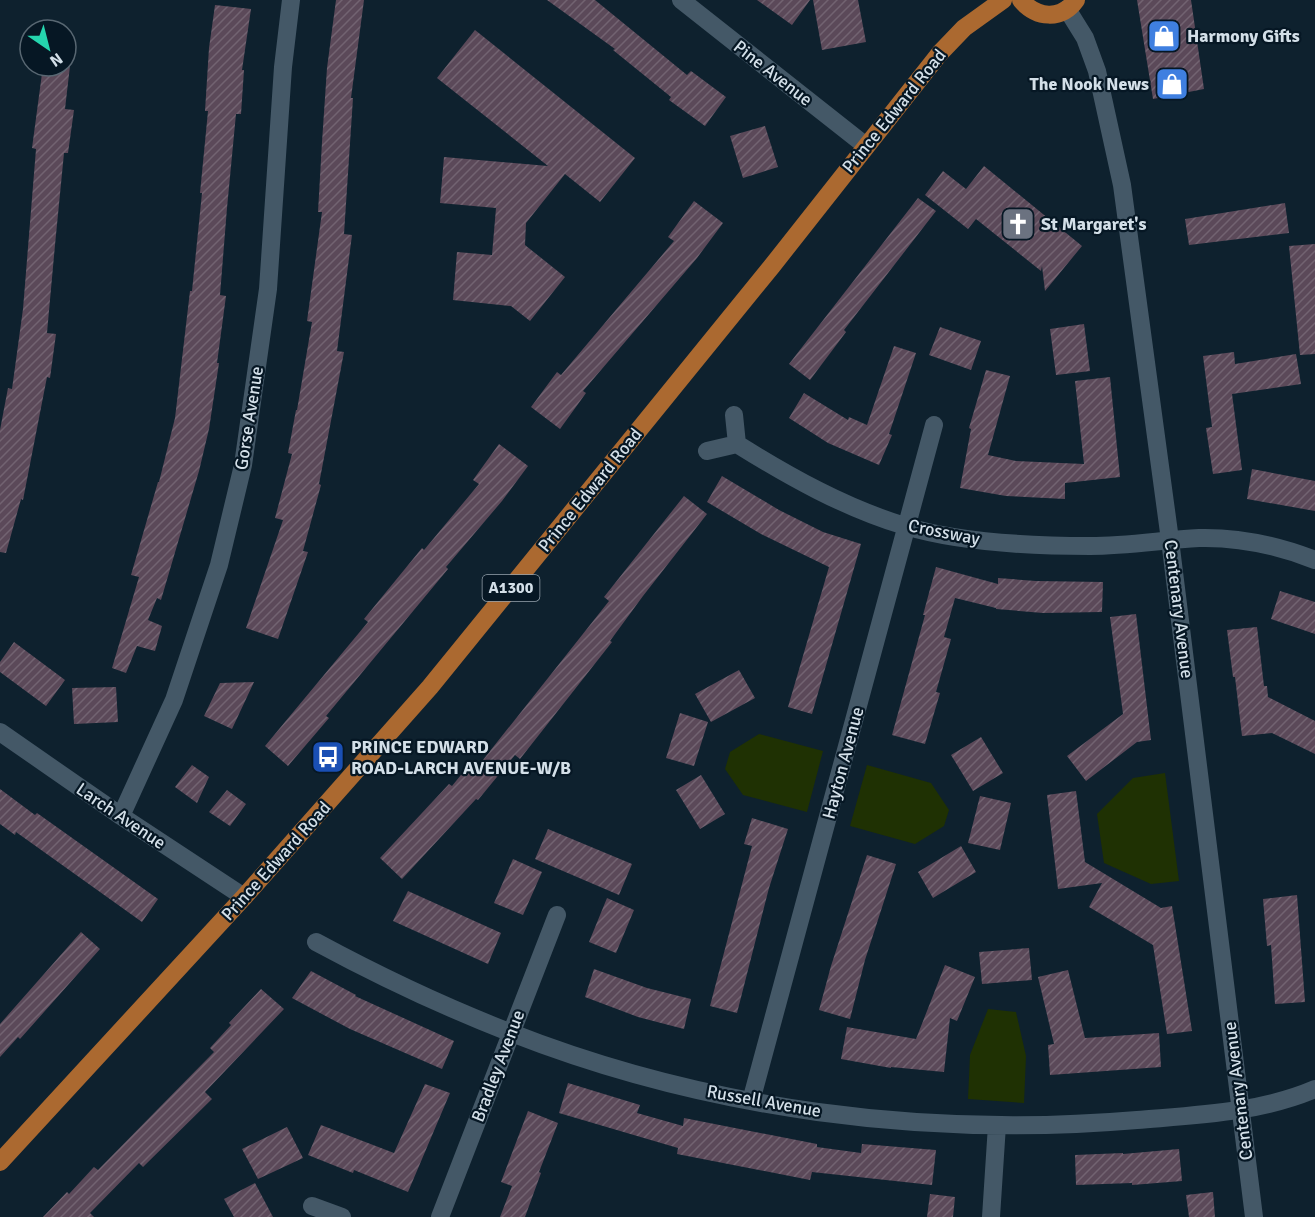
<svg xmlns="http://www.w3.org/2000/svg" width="1315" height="1217" font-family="Signika,sans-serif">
<defs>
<pattern id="building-hatch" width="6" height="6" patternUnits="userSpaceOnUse" patternTransform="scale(1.5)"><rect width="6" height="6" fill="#5b4959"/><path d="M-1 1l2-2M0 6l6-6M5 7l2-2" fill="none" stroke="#726371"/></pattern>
</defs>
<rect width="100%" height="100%" fill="#0e212e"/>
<path fill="#1f3103" d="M759,734L823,751L807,812L743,795L725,769L730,752Z
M867,765L931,783L949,810L944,826L915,844L850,826Z
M1165,773L1179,881L1151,884L1104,863L1097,814L1133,778Z
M988,1009L1016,1012L1026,1056L1024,1103L968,1099L970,1055Z"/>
<path fill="url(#building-hatch)" d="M336,0H364L351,98H353L344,234L352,235L337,351L344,352L319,484L321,485L303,551L308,552L278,639L246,628L283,520L275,518L292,454L288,453L296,410H297L312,322L307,321L322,212H318L322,142L327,68Z
M547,0H595L687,75L691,71L726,97L705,126L669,100L671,97L613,50L615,49Z
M757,0H810L792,25Z
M813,0H858L866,42L822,50Z
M1137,0H1191L1204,89L1153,99Z
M215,5L251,9L242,70H244L241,114H236L227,208L220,295L226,296L217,363H219L209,429L199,471L161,600L157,598L148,620L162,626L155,651L137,646L126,673L112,668L139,577L131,575L158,482H159L175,418L190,291H192L202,193H200L208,111H205L209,48Z
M475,30L635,158L600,202L565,174L526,223L525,245L565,277L530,321L511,306L453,300L457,252L492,255L496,208L440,203L444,157L548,166L437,78Z
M43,66H70L65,109L74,110L68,153H64L55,245L47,333L56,334L50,378L47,377L23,500L21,499L6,553L0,552V430L8,388L12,389L23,309L36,149L32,148Z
M765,126L778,167L743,178L730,136Z
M984,166L1082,246L1045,291L1042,266L1041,271L976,219L968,229L925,195L943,171L966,189Z
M918,198L936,211L844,330L846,332L810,380L789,364Z
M694,201L723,223L697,258L583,391L586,393L560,429L531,407L557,372L561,375L674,241L668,237Z
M1285,203L1289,233L1189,245L1185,219Z
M1315,244V354L1300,355L1289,246Z
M1084,324L1090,371L1056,375L1050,329Z
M940,327L981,341L971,370L929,355Z
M894,346L916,353L889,434L892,435L879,465L828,443L789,418L804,393L848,420L849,417L867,425Z
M1234,352L1235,364L1296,354L1301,384L1232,394L1242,470L1213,474L1206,428L1212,427L1203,356Z
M986,370L1010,376L988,455L1016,461L1084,464L1075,381L1110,377L1120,477L1065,483V499L1006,496L960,488L971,429L969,428Z
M499,444L528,466L502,501L446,567L448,569L326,716L329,718L288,766L265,746L368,622L364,619L422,548L424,550L479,484L473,480Z
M1252,469L1315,481V511L1247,499Z
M722,476L779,510L823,532L861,544L812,714L788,707L829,567L761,534L707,502Z
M684,496L707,514L643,596L610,641L612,642L520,759L515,755L478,800L476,799L402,879L380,858L449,784L452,786L469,765L475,770L609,601L604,597Z
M936,567L998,584V578L1036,581L1103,582L1102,612L1043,613L996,609V608L955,598L944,637L951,639L936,692L940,693L925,744L892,735L925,615H923Z
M1280,591L1315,602V634L1271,619Z
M1136,614L1151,740L1137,742L1086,781L1067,756L1123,714L1110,617Z
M1257,627L1264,686H1267L1268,697L1315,721V754L1272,733L1242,736L1235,677H1233L1227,630Z
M14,642L65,680L46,706L0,672V662Z
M739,670L755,698L711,722L695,694Z
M254,682L232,729L204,716L220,683Z
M116,687L118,722L74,724L72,688Z
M680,713L708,722L694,766L666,758Z
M981,737L1003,773L973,791L951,755Z
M192,765L209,777L197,803L175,787Z
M701,775L725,814L700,829L676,790Z
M0,789L35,815L37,813L158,899L142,922L16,832L15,835L0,824Z
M227,790L246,804L230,826L209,812Z
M1076,791L1085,862L1161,908L1172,906L1192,1031L1167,1034L1153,945L1089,907L1102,883L1058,889L1047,795Z
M980,796L1011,803L1000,850L968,843Z
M752,818L788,829L769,888L737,1013L710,1006L752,846L744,844Z
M548,829L632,864L619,895L535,859Z
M961,846L976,872L933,898L918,872Z
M867,855L896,864L865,960L850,1019L819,1010L831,966Z
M513,859L542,872L523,915L494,903Z
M408,891L501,933L488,964L393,921Z
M1297,895L1305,1002L1275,1004L1271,945L1267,946L1263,899Z
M607,898L634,910L616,953L589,942Z
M81,932L100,949L20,1039L18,1037L0,1057V1024Z
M1029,948L1032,980L982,984L979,952Z
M945,965L975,977L957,1021L950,1018L944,1072L891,1067V1068L841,1059L847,1027L916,1039Z
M594,969L647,988L691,999L684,1029L638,1017L585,997Z
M1068,970L1085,1038L1159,1033L1161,1067L1050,1075L1048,1045L1054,1044L1038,977Z
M311,971L356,995L355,996L454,1041L442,1069L350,1029L292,998Z
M261,989L284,1009L205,1092L212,1099L143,1167L139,1163L90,1213L94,1217H43L67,1192L69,1194L94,1167L98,1170L214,1052L210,1048L231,1025L229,1023Z
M568,1083L640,1105L637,1113L683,1126L684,1118L817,1144V1147L861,1153L862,1144L936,1150L932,1185L812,1172L810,1180L677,1154L678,1148L559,1113Z
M425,1084L450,1093L408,1192L354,1170L353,1173L308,1155L321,1125L394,1153Z
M528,1111L558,1123L539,1172L541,1173L525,1217H500L512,1186L501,1182Z
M287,1127L303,1158L258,1179L242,1149Z
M1179,1149L1182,1181L1132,1185V1183L1076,1185L1075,1155L1123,1153V1154Z
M255,1183L273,1217H234L224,1199Z
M1213,1192L1215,1217H1189L1186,1195Z
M930,1194L955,1197L953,1217H927Z"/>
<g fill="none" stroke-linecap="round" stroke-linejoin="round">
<path stroke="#445867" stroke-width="18" d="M681,0L866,146
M734,415L737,444
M737,444C790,477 845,508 905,526C961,543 1031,546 1090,546C1127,546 1163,540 1199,538C1239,537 1279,546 1315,560
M707,451L737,444
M0,732L121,816L244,897
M121,816L174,700L219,565L243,465L268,289L283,67L291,0
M316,942C379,976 442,1006 509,1032C707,1110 925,1138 1137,1120C1196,1115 1259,1113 1315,1089
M751,1101L934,425
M312,1206L342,1217
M440,1217L557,915
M991,1217L997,1125"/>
<path stroke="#445867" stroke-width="18" d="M1067,9L1085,38L1097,71L1122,185L1170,540L1254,1217"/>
<path stroke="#ab6930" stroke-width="18" d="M1021,0C1036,18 1061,21 1076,0
M0,1162L244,897L430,687L772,266L940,53L964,28L1003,0"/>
</g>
<defs>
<symbol id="shop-square" viewBox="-11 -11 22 22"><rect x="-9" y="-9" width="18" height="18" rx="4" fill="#3f7fe0" stroke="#061724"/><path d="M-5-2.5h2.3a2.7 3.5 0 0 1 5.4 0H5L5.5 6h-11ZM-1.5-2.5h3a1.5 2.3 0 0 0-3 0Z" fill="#fff"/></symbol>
<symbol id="church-square" viewBox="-11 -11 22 22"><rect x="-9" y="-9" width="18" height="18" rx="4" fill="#6b7280" stroke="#061724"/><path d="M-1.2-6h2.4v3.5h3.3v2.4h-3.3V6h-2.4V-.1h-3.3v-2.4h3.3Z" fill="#fff"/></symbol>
<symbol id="bus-square" viewBox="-11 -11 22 22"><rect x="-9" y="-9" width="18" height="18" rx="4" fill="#1a4fb4" stroke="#061724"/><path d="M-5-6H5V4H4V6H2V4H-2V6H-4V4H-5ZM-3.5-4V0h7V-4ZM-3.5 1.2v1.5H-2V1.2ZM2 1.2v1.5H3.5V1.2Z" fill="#fff"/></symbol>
</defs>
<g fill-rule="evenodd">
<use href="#shop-square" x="1145" y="17" width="38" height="38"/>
<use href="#shop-square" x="1153" y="65" width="38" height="38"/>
<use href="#church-square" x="999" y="205" width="38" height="38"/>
<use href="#bus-square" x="309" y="738" width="38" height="38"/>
</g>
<g text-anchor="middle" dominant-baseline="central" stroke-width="4.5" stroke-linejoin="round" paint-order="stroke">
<rect fill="#061724" stroke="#96a3ad" stroke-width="1.5" x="482.5" y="575" width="57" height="26" rx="4.5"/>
<g font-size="16" font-weight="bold" fill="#d3dfe8">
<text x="511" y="588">A1300</text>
</g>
<g font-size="18" font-weight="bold" fill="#d3dfe8" stroke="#061724" text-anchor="start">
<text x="1187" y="36">Harmony Gifts</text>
<text x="1149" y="84" text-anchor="end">The Nook News</text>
<text x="1041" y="224">St Margaret's</text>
<text x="351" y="747">PRINCE EDWARD<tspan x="351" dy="21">ROAD-LARCH AVENUE-W/B</tspan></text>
</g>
<g font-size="18" fill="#d3dfe8" stroke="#061724">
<text transform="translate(773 73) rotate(38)">Pine Avenue</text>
<text transform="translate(894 111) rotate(-51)">Prince Edward Road</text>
<text transform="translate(249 418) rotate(-81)">Gorse Avenue</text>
<text transform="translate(590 490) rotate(-51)">Prince Edward Road</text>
<text transform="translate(944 532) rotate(11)">Crossway</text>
<text transform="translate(1179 609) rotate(83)">Centenary Avenue</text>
<text transform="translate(843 763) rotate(-75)">Hayton Avenue</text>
<text transform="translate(121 816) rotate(34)">Larch Avenue</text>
<text transform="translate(276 861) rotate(-48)">Prince Edward Road</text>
<text transform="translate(498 1066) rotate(-69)">Bradley Avenue</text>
<text transform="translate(1238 1091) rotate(-97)">Centenary Avenue</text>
<text transform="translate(764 1101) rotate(10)">Russell Avenue</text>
</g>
</g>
<g transform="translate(48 48) rotate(145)"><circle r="28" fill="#061724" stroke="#586772" stroke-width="1.5"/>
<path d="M0-4.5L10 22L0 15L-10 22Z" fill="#25d5ae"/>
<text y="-9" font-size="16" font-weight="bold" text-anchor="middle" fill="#d3dfe8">N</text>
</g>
</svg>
